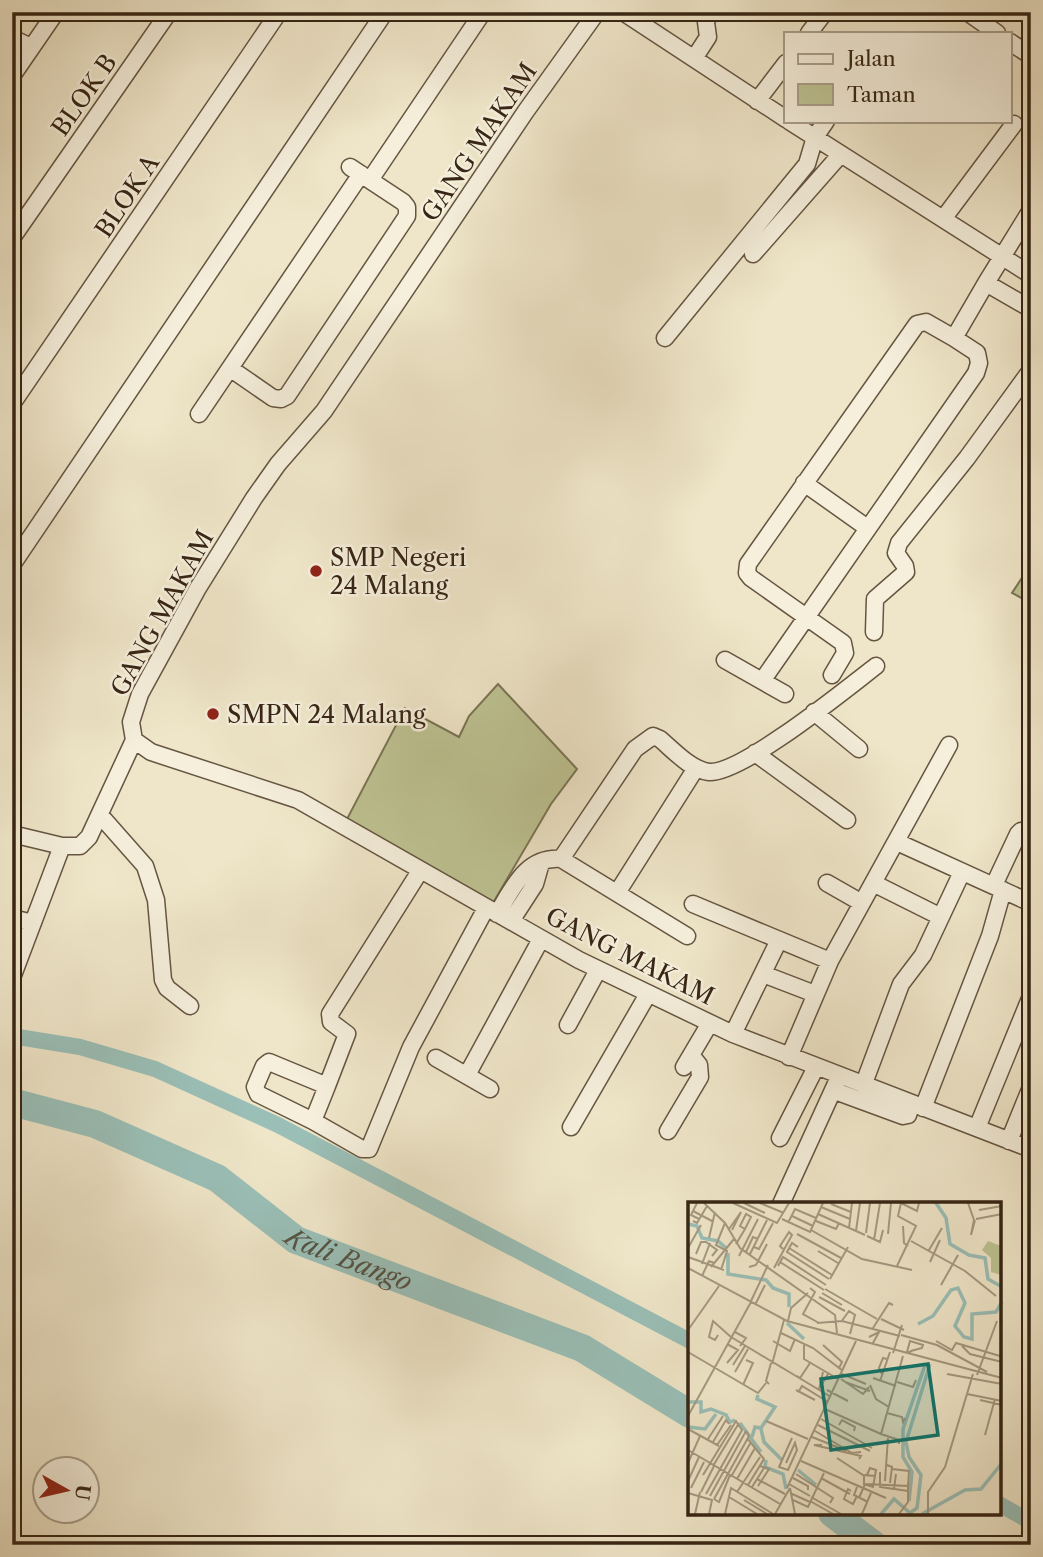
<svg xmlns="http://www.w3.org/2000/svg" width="1043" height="1557" font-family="'Libre Caslon Text',serif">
<rect width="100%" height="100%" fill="#efe6c9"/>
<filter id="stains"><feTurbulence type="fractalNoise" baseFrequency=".00286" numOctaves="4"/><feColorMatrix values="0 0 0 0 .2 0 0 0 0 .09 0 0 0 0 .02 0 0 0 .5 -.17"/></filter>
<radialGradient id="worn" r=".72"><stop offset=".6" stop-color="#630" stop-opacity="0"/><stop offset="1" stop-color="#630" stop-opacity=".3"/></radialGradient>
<path fill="#bec393" stroke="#7a7454" stroke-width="2" d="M1031,564V603L1012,593Z
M498,684L577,769L551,804L493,903L347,819L405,708L459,737L469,716Z"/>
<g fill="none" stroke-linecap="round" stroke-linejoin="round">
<path stroke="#9abfb7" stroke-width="16" d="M12,1036L80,1047L155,1069L278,1125L690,1341
M999,1504L1031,1522"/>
<g stroke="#9abfb7" stroke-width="28">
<path id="s1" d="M12,1102L95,1124L217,1178L296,1240L582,1348L690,1414"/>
<path d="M832,1513L874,1545"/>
</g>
<defs>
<path id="minor" d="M597,12L526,111L324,411L278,464L254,498L198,588L140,694L131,722L134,740L151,752L298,800L579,960L733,1034L1031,1149
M623,12L786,119
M967,12L997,33
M809,33L825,12
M12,38L31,47
M1010,42L1031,56
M695,57L708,37L706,22L710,12
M12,76L56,12
M757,101L786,63
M789,121L1031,275
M370,180L483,12
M943,219L1014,124
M12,238L169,12
M753,254L841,154
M986,283L1031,210
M665,338L807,164L815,137L826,121
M231,369L273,398L281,399L287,396L407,216V207L403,202L350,167
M12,404L279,12
M199,414L361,174
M804,483L866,527
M12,565L385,12
M874,632L875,599L906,572L905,566L896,553L899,543L967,458L1031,370
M725,660L785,694
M832,675L845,653L843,643L751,578L747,573L748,564L917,324L926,322L954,338L986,283L1031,309
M762,681L976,373L979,363L977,353L954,338
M814,712L859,749
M755,753L847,820
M100,815L145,866L156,900L163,980L167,988L190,1006
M12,834L62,846
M897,842L1031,903
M561,859L687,936
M827,883L862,903
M873,883L939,916
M994,885L1018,834L1021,831L1031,832
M617,893L696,768
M693,904L830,961
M497,914C513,888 526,856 561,859L635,749L653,736L660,739C673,750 691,770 709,772C742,774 846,689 876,666
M12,918L33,923
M511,921L535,884L541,863
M763,974L815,994
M12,978L62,846H80L89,837L134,740
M568,1025L598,970
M733,1034L779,940
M789,1057L830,961L949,745
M436,1058L490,1089
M684,1067L710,1023
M467,1075L541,939
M327,1086L313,1121L362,1149H369L411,1047L485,910
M863,1086L901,984L923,955L962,872
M835,1091L903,1116L908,1115L912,1103
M923,1108L990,936L1003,890
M313,1121L258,1094L255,1087L264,1066L269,1062L327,1086L347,1034L331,1022L330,1014L420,871
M571,1127L648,994
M977,1128L1031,996
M668,1131L700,1077L699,1065L691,1055
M780,1138L816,1067
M1009,1141L1031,1087
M781,1204L839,1077"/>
</defs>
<use href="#minor" stroke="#655541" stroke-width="19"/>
<use href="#minor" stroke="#f5efdc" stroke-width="16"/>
</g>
<g fill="#8f2418" stroke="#f5efdc" stroke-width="2.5">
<circle cx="316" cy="571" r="7"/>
<circle cx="213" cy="714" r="7"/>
</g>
<g text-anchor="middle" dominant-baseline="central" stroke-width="5" stroke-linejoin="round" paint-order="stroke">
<g font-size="24" fill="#372514" stroke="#f5efdc">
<text transform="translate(84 95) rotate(-55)">BLOK B</text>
<text transform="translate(479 142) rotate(-56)">GANG MAKAM</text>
<text transform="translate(127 196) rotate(-56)">BLOK A</text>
<text transform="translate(162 613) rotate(-61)">GANG MAKAM</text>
<text transform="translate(630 956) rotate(27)">GANG MAKAM</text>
</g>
<g font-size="24" fill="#372514" stroke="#f5efdc" text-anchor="start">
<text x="330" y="557">SMP Negeri<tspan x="330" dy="28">24 Malang</tspan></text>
<text x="227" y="714">SMPN 24 Malang</text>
</g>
<g font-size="26" font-style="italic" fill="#555345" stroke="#f5efdc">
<text stroke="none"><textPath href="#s1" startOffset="376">Kali Bango</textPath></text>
</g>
</g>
<g transform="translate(688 1202)">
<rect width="313" height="313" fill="#efe6c9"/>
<path d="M300,39L313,44V73L303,70V56L294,48Z" fill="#bec393"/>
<path fill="none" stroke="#9abfb7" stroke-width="3.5" d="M248,1L258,16L262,42L281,53L297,56L300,77L314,85M0,22L9,24L14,36L30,39L38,46M40,51V72L78,78L85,86L101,92V105M99,121L116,137M230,122L245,114L263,88L270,86L277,101L267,124L276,135L284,137V112L308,110L314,100M0,200H13V210L23,207L38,213L42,220L47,218M52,221L73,250M0,225L17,227L28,212M73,227L76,240L94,258M64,235L67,225L73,226L87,205L69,197L70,193M78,258L77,265L95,272L98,287M110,268L128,283M221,299L224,270L215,255V227L237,163H242M193,312L206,297L222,311L229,306L233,273L221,255L218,240L242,162M234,312L277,288L293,287L314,261"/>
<path fill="none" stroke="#a59981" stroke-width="2" d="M9,1L3,13L11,17M16,1L37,21L52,46L147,113L149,131M45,1L89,21L101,1M56,1L77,11M72,1L96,11M213,1L229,9L231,1M280,1L286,18L283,33L287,18M143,2L163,10M133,5L162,17M291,8L314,4M5,9L24,19M130,12L177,33M104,14L125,24M94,17L122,30L135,1M288,17L314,12M5,19L9,21L19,4M128,19L148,27L151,21M100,21L107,7L128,16M215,24L216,41L220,44M161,26L164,1M41,27L53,10L44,28M123,28L174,57L224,68M168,29L172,1M178,31L182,1M109,32L153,56M200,32L203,1M179,34L192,40L195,28M21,36L27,10M186,38L192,1M223,39L277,69L308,94M48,42L57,27L63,15L58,12L52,24L57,27M66,45L71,47L85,21M110,45L104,41L99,50L141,77M0,46L13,23M101,46L144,73M241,48L254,26M130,49L150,61M58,50L65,35L70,37M8,52L13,40H18L29,48L24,54M62,52L79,18M51,54L70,17M0,55L36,68M92,60L136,88M242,60L252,38M14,62L22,41M90,64L95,55L138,83M209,64L228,24L210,14L213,1M23,65L46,37M61,65L68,63L79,42M0,66L99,119L314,176M86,66L104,33L101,30L92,44L95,47M33,68L39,49L28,43L37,21M14,74L21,59L26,61M142,77L160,45M253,83L270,53M122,86L127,90L115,112L131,121M137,87L189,117M134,91L154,103M131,95L157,109M63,99L80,63M67,103L77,83M193,117L216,128M100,119L103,106L120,91M153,120L161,109L167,113L162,132M129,121L154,119L212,134M185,126L201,101L205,103M0,128L31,84M47,130L58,136L52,144M93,131L125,146L155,169M30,133L27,138L21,135L25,119L43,135M213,133L249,143L299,170M43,135L143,195M181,135L191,130L185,141M85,139L102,149L107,137M248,139L264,148L268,141L312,154M116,143V157L150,177M135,143L154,160L151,166M274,144L282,152L314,160M0,150L70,191L78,181M219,150H222L223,149L234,146L235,143L222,139L219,150M205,151L214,123M39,161L50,148L39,142M84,162L96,118M45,163L57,144M47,170L60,147M135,170L131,187L140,172M154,172L178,182M194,172L191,166L195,156L199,157M259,172L314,182M289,173L309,119M109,174L112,176L122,161M185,176L208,184M153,177L175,192L181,185M192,179L202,150M157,180L182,189M209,180L225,185L228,178M81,182L78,179L83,161M55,183L65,161L58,158M182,183L188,197L201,205M108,188L127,198M139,188L160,199M111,189L114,184L140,200M279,192L314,199M292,198L314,203M137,207L193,232L215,154M199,211L214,215L215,220L217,216M0,214L63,100M133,217L184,246M78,219L120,237M130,223L182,249M151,223L154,218L167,225L166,229M0,227L31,244M127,229L164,251L173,250M193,232L211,238V242M297,233L307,197M124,235L159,249M59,236L76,257L60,283M20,237L35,214M25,240L38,218L41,222M29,243L43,223M134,243H126L173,254L171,257M0,248L92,302M149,256L175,273L188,274M113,259L198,296M0,261L12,234M98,261L107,241L109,248L100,268L91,265L104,236M199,263L204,265L202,281M25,264L51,221M204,267L221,269L220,284M192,270V285L206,287M108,272L145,296L142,301M208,272L206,287L220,289M15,273L48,219L54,228L18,292M44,273L63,240M176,273V282L185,285L188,268L182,266L179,273M105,276L120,284V288M133,276L162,292M49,277L67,246M69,277L97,292M0,279L11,255M197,279L200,236M101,282L122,294M70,284L81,267L72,264M64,285L76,266M169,285L166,293L180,300M3,286L16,260M99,286L168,139M102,286L107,312M163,289L160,287L156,297L165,302L169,294M13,290L26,264M49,290L72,255M0,291L24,298L21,312M102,291L122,300M22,294L58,229M41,295L69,312M123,295L153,312M171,296L177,282L220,284V300L211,312M26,297L61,234L58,229M26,297L31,300L42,273M56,298L79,312M105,298L120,305L136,271M122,299L145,312M7,312L12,290M37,312L43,286L85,312M87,312L102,286M174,312L183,291M240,312V290L257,265L285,172"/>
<path fill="#0f766e" fill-opacity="0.15" stroke="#0f766e" stroke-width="3.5" d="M240,162L250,233L143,248L133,177Z"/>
<rect width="313" height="313" fill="none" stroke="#372514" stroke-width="3.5"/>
</g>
<rect width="1043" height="1557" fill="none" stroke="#efe6c9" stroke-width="42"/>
<rect x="14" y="14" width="1015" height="1529" fill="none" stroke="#372514" stroke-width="3.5"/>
<rect x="21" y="21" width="1001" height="1515" fill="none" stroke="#372514" stroke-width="2"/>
<rect x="784" y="32" width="228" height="91" fill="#f5efdc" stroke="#a99e8c" stroke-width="2"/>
<rect x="798" y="54" width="35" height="10" fill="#f5efdc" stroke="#a99e8c" stroke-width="2"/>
<text x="847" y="66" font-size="21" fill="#372514">Jalan</text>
<rect x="798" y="84" width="35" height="21" fill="#bec393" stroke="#a99e8c" stroke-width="2"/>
<text x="847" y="102" font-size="21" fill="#372514">Taman</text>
<g transform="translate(66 1490) rotate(98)"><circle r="33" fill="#f5efdc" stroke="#a99e8c" stroke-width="2"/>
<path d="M0-5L12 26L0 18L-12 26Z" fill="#8f2418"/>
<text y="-10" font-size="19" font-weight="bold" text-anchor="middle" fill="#372514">U</text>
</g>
<rect width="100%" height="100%" filter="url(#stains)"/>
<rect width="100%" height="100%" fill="url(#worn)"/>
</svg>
